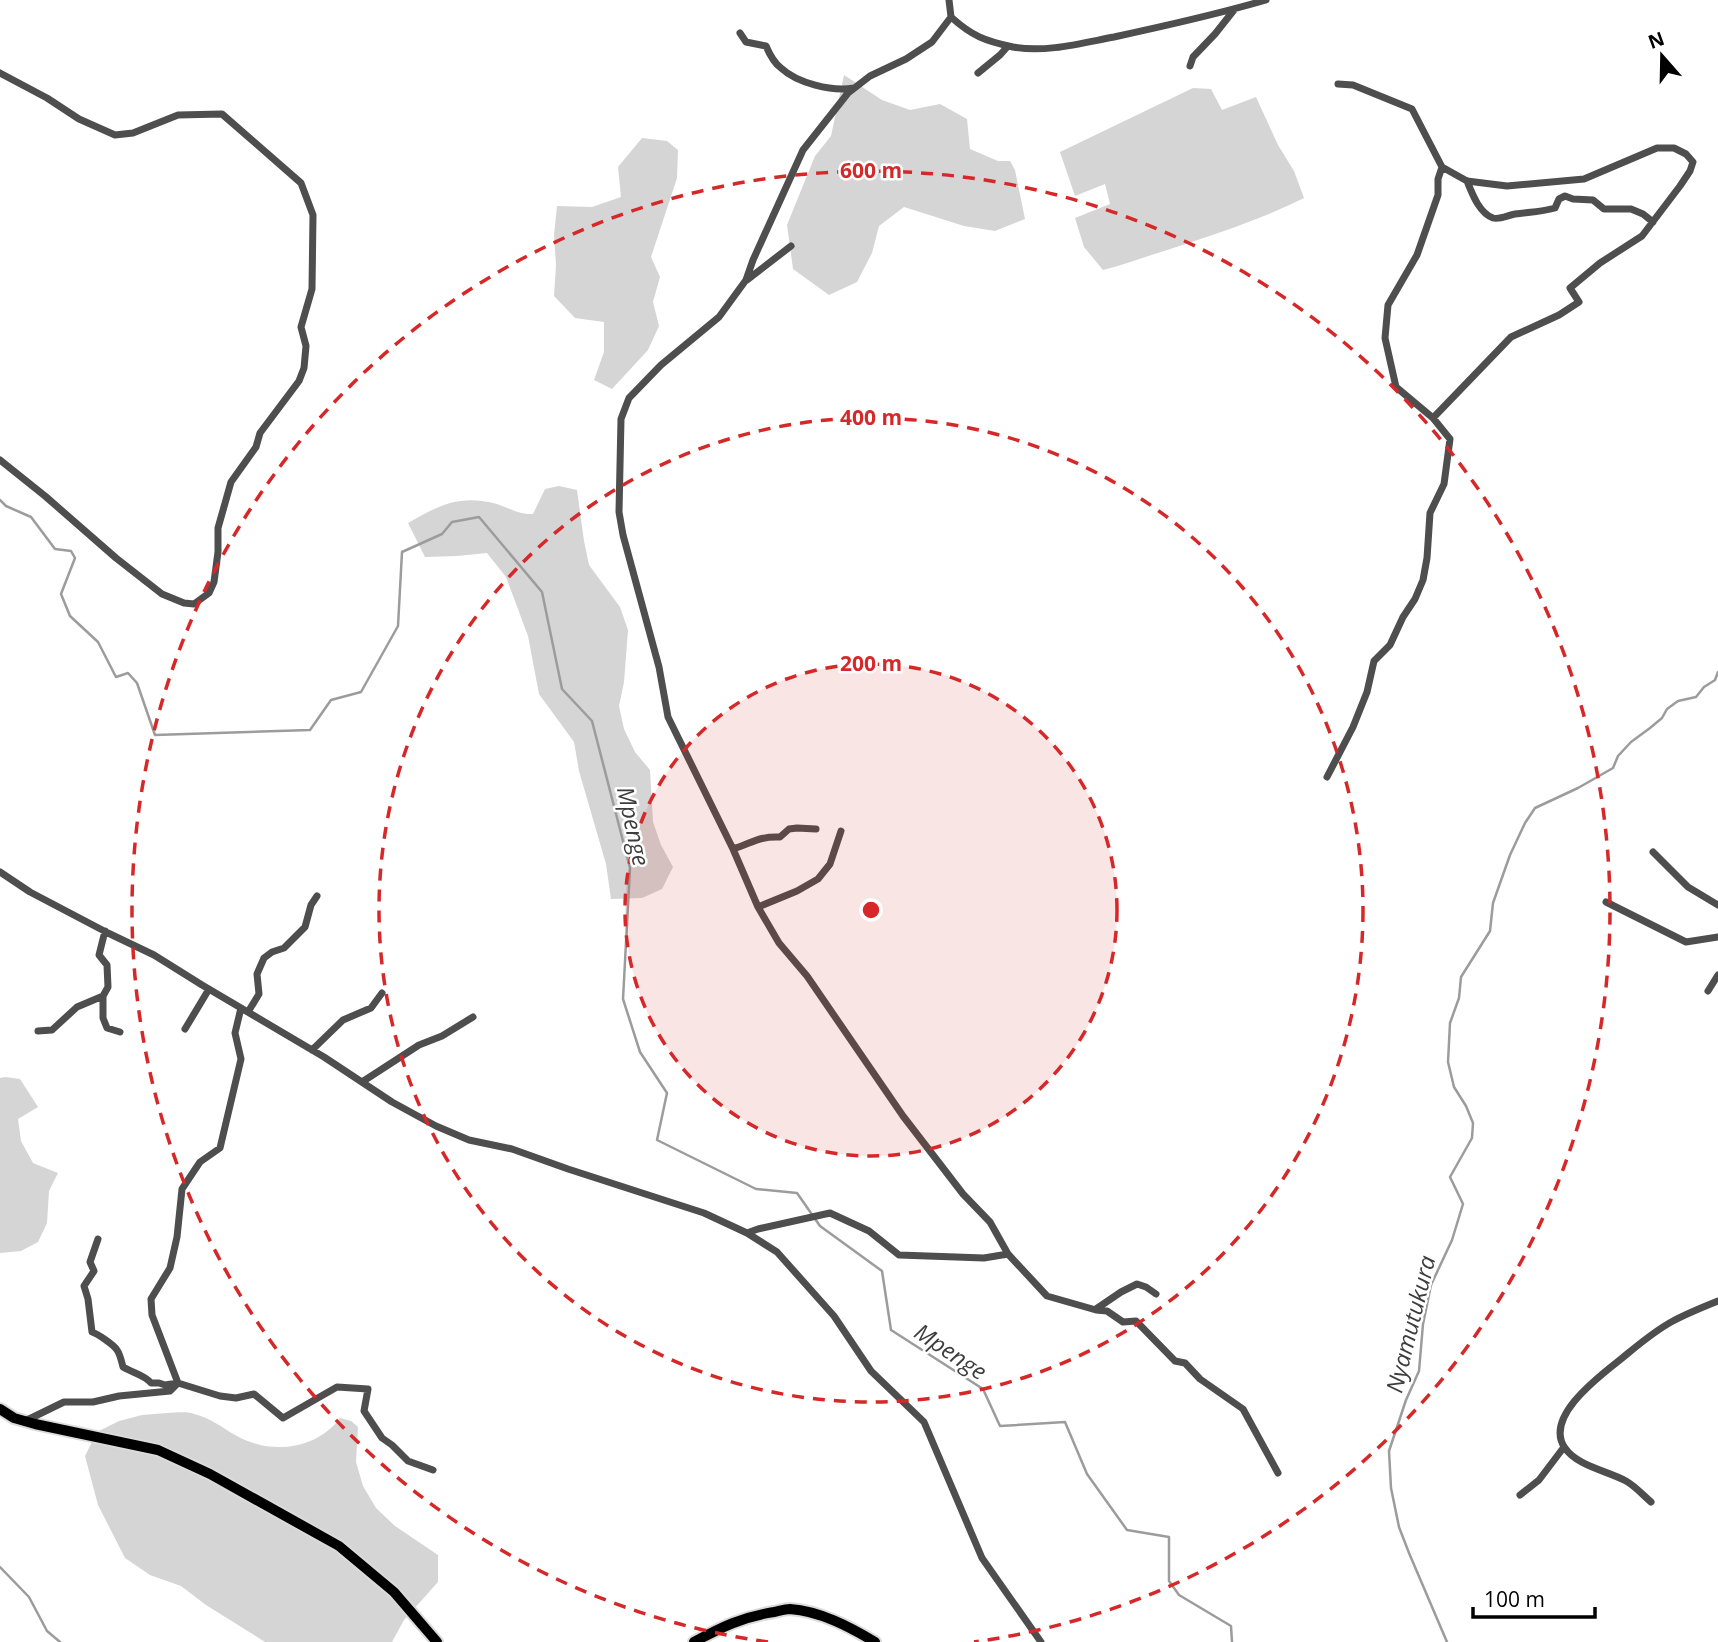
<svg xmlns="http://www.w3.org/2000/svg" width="1718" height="1642" font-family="'Open Sans',sans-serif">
<rect width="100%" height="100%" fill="#fff"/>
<path fill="#d5d5d5" d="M844,75L882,100L910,110L940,104L967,119L970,149L998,161H1010L1015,170L1025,219L995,231L964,226L904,207L879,226L872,253L857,282L829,295L793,269L787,225L815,156L831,136Z
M1193,88L1211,89L1222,110L1256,97L1278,145L1294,171L1304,198C1258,221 1209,236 1161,252C1141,258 1123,265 1103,270L1084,247L1075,218L1110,204L1105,184L1075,196L1060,152Z
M642,138L667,141L678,150L677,178L651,257L660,277L653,302L659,326L648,350L612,389L594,380L604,352V322L575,318L554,296L556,265L554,235L557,206L592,207L621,197L618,167Z
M559,486L577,490L584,541L589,565L620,607L628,630L624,682L619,706L624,729L635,752L650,770L653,822L661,845L673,867L662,889L642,898L611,899L606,864L579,771L574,742L539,694L528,636L506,577L487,553L457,556L425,557L408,523C439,505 460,494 497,504C509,508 520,515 533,514L545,489Z
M5,1077L20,1079L38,1107L18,1119L21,1141L33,1163L58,1173L49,1191L47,1223L38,1242L21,1251L0,1253V1078Z
M167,1413C175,1413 186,1411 194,1414C211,1418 222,1428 237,1436C271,1455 316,1450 340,1418L351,1421L358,1427L356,1462L363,1486L376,1508L395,1526L438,1555V1582L404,1620L392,1642H265L206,1605L181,1586L150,1575L125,1558L98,1505L85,1456L97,1432L119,1421L142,1415Z"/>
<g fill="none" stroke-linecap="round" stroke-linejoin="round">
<path stroke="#9c9c9c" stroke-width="2.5" d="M0,500L6,506L31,517L55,549L71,551L75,558L61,594L70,616L98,642L116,677L128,673L137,683L155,735L310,730L331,700L361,692L398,626L402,552L442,534L452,522L479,517L542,592L562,689L592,721L630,868L623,999L640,1052L667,1093L657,1140L756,1189L797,1193L820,1226L882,1271L891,1330L983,1389L1000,1426L1065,1422L1087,1474L1127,1530L1169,1537V1581L1179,1595L1231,1626L1232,1642
M0,1567L29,1597L47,1631L60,1642
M1447,1642L1409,1553L1399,1527L1391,1488L1389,1451L1406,1400L1419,1371L1423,1324L1431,1285L1452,1240L1463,1204L1450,1177L1472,1138L1473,1123L1466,1106L1454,1087L1448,1062L1450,1023L1459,998L1461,977L1490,931L1493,903L1510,855L1525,823L1535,808L1578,788L1613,768L1618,756L1631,742L1650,728L1662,718L1667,709L1678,701L1696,697L1704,687L1715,680L1718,672"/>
<defs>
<path id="trunk" d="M0,1409L14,1418L35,1424L158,1450L210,1474L339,1546L394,1592L437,1642
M694,1642C722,1627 742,1617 774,1612C779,1611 785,1609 790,1609C820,1611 850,1627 875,1642"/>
</defs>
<use href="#trunk" stroke="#dbdbdb" stroke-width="14"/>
<path stroke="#4e4e4e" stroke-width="7" d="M949,0L951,17L932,42L906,59L870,76L848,93L803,150L753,260L746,280L719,317L661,365L629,398L621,419L619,512L623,535L659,667L668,717L733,849L758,907L779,943L807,976L903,1116L963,1194L990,1222L1008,1254L1047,1296L1096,1310L1107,1311L1123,1322L1136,1321L1175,1361L1185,1363L1200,1379L1243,1409L1278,1473
M951,17C972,36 985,41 1013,47C1046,53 1082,43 1114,37C1165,26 1215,15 1266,0
M740,33L746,42L766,46C769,53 774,63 781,68C797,83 832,92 854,88
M1190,66L1193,57L1215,34L1234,10
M0,73L47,98L79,119L115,135L133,133L178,115L222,114L301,183L313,215L312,289L301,327L306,346L304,368L299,381L260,433L256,447L231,482L218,528V552L214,582L209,593L194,604L184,603L162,594L116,558L45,496L0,460
M978,73L1000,55L1008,46
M1467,181C1472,193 1479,213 1493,218C1500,220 1508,215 1515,214C1529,212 1541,212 1555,208L1559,199L1565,196L1573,199L1593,200L1604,209H1631L1643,214L1653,222
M747,280L791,246
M1433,418L1511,337L1559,315L1579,302L1570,288L1600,263L1642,236L1680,186L1690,171L1693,162L1686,154L1674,148H1657L1584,179L1507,186L1467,181L1442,167
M1327,777L1353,727L1367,692L1374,661L1390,645L1403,617L1415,599L1423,580L1427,558L1430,513L1444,484L1450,439L1433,418L1396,387L1385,338L1388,305L1417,255L1438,195V179L1442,167L1412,109L1353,85L1338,84
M733,849C752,843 759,836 780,837L789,829L797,828L816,829
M1653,852L1688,887L1718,905
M0,872L30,892L108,933L154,955L202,985L324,1057L392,1102L436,1126L469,1140L512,1149L568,1169L704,1213L747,1233L777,1252L834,1316L871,1371L924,1422L982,1558L1041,1642
M1606,902L1686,942L1718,937
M758,907L797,891L818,879L830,864L841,831
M1708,991L1718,975
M103,996V1018L107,1028L120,1032
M248,1012L259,994L257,974L264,958L272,952L284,948L305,927L311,905L317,896
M185,1029L209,989
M38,1031L52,1030L77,1007L103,996L108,987L107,965L99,955L105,931
M312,1050L343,1020L371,1008L382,993
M362,1082L419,1045L442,1036L473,1017
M747,1233L758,1229L830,1213L869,1231L899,1255L984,1258L1008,1254
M98,1239L90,1262L94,1271L84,1286L88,1299L92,1332C98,1334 114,1345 117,1350C120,1354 122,1363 123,1367C133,1373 145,1375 151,1383H159L165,1385L178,1383L220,1396L236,1398L254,1394L283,1418L337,1387L368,1389L364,1411L382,1438L392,1445L408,1461L433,1470
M1096,1309L1121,1292L1137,1284L1146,1287L1156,1294
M25,1421L64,1402H93L119,1396L170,1391L178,1383L152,1315L151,1299L170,1268L177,1237L182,1189L200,1162L220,1148L241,1059L235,1033L241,1008
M1520,1495L1539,1480L1564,1447
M1651,1502C1643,1495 1635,1486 1626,1481C1608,1471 1577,1466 1565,1448C1543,1417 1601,1375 1621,1359C1637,1346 1654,1331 1673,1321C1688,1313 1703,1307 1718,1301"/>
<use href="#trunk" stroke="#000" stroke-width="10"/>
</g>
<circle cx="871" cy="910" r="246" fill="#d62828" fill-opacity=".12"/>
<g fill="none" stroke="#d62828" stroke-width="3.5" stroke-dasharray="12 9">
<circle cx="871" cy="910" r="246"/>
<circle cx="871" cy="910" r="492"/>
<path d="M768 1642A739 739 0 1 1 974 1642"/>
</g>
<g text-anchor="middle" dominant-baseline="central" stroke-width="5" stroke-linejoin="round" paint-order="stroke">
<g font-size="23" font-style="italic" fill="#3d3d3d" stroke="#fff">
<text transform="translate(634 826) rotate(78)">Mpenge</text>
<text transform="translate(1410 1324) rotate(-76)">Nyamutukura</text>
<text transform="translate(951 1351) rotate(34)">Mpenge</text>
</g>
</g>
<circle cx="871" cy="910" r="10" fill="#d62828" stroke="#fff" stroke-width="3.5"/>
<g font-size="21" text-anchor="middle" font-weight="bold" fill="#d62828" stroke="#fff" stroke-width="5" stroke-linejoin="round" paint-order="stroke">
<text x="871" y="178">600 m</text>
<text x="871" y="425">400 m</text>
<text x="871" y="671">200 m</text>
</g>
<g transform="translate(1662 56) rotate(340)" stroke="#ffffff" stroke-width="5" paint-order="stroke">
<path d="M0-5L12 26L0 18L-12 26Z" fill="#000000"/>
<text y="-10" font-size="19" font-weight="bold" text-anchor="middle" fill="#000000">N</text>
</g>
<path d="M1473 1607v10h122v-10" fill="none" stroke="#000000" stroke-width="3.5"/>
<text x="1484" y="1607" font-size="21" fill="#000000" stroke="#ffffff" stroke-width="5" paint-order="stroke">100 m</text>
</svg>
